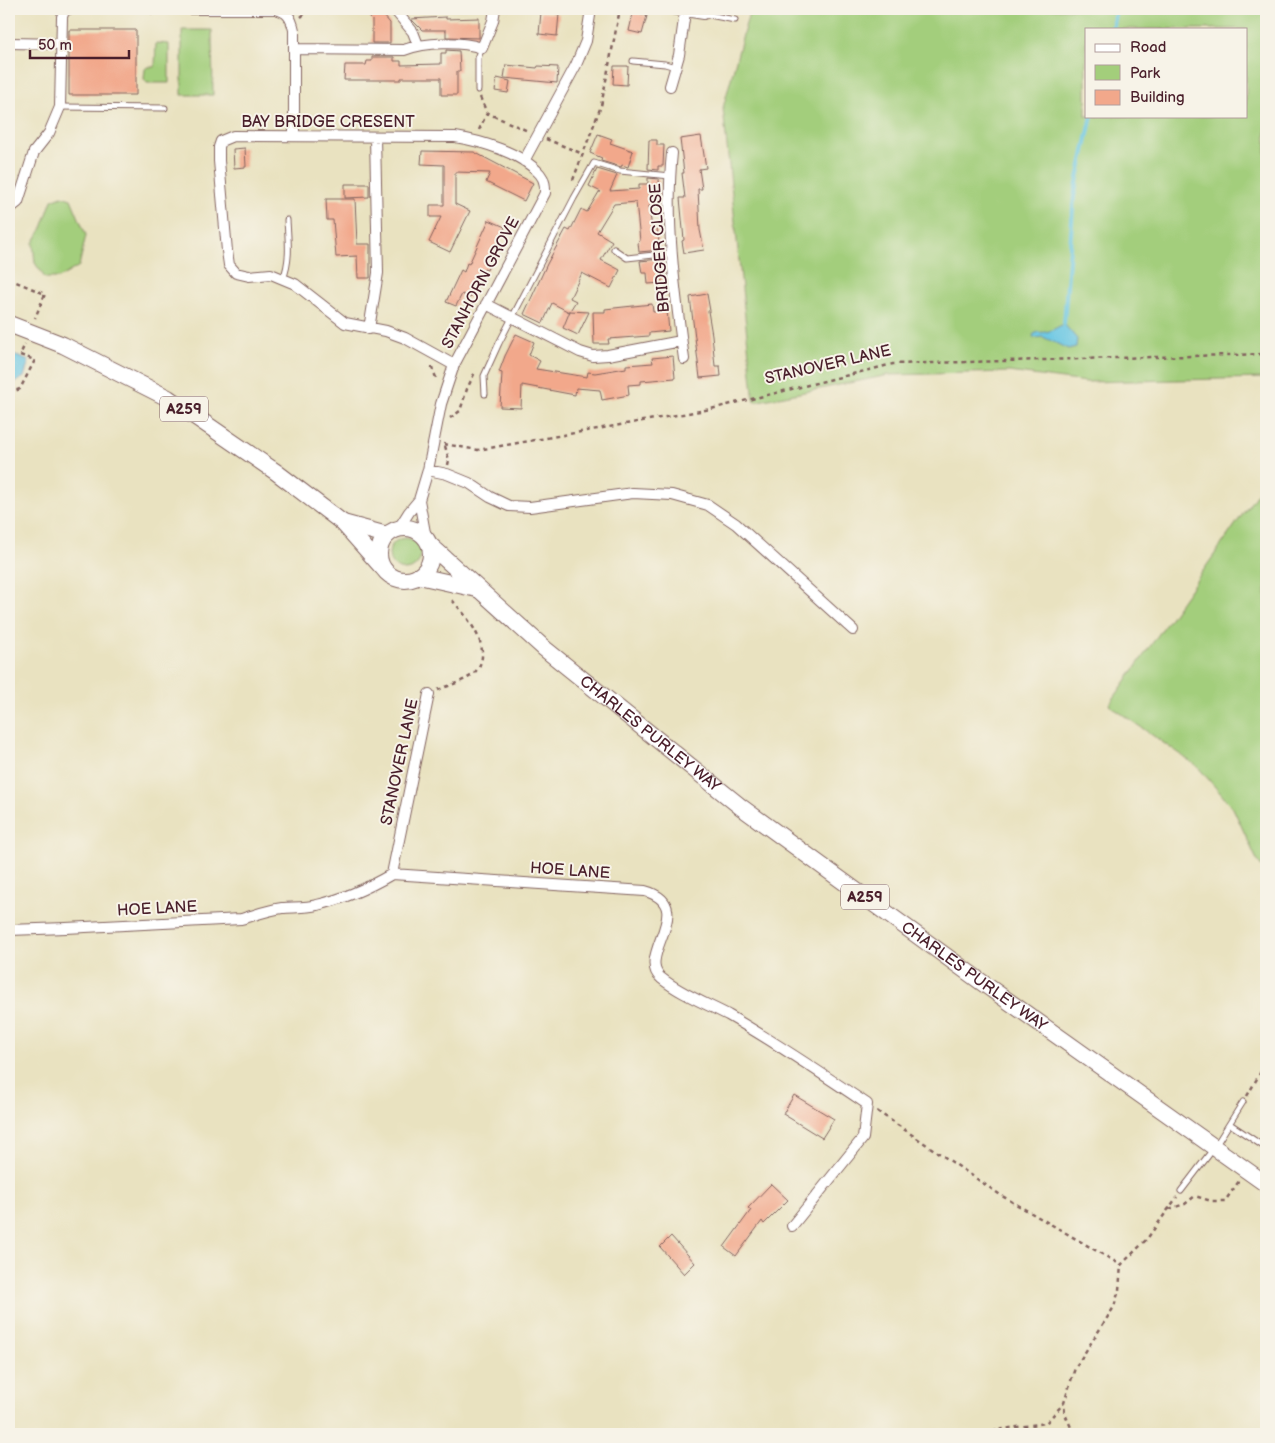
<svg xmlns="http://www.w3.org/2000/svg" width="1275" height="1443" font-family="'Balsamiq Sans',sans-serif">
<rect width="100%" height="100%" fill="#f7f3e8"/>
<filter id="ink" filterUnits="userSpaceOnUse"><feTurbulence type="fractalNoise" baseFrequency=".02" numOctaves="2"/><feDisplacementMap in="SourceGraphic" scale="10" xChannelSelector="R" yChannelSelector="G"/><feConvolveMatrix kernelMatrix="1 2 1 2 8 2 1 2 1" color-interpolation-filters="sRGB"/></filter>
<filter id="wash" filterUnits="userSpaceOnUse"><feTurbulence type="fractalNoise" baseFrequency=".0096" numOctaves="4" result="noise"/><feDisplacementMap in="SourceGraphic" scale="20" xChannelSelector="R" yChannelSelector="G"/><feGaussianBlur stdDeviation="1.12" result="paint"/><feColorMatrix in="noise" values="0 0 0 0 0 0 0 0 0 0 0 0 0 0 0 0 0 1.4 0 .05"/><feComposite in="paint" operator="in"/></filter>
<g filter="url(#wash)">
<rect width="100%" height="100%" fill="#e9e2c0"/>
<path fill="#a3ce7b" stroke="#767653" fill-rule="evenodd" d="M750,9H1266V378L1086,382L1009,372L889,375L754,402L723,108ZM1086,29H1246V116H1086Z
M182,30H212L213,95H182Z
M156,43L169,44V83H147L144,79L145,69L147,67H155Z
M62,196L71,199L86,235L79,266L59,278H45L35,263L33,243L42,228L52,200Z
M1266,481V873L1256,858L1233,808L1198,767L1109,705Z
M389 554a16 16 0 1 1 32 0a16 16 0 1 1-32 0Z"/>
<path fill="#64c5e3" stroke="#577287" d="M1064,324L1077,339L1076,347L1068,349L1043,337L1034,338L1033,335L1037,332C1048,334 1055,328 1064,324Z
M9,353L29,361L24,377L9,386Z"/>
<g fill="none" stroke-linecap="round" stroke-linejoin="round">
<path stroke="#64c5e3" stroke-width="4" d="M1112,29L1116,9
M1064,324L1074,196L1092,116"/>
</g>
<g id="blocks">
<path fill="#f2a88b" d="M362,9H378L390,23V43H372V20Z
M541,12L559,14L557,36L539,34Z
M633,13L647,16L642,34L629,31Z
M446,17V19L479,18V38L446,37V30H422L411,19Z
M69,30H136V95H69Z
M446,50L459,51L460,71H457V95H441V78H401V80H344L345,65H366L367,61H372V57H394V61H401V65L441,64V53H446Z
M506,65L537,68L538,66L558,67L557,83L504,78Z
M614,66H628L627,85L613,84Z
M497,78L510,81L508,93L495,91Z
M598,134L612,139L610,143L633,151L628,167L622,165L621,167L601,161L602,158L590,153Z
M701,136L706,168L699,169L702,189H698L700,230L704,250L684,253L682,241L684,240L680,198H685L682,173H684L680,139Z
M649,140H657V145H664L663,166H658V170L648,169Z
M245,148L246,167L234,168L233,149Z
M422,151L474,152L533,183L524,201L486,182L490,173L455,172V204L470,211L450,252L429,242L441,217H430V205H444V165L421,164Z
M597,169L617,175L610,191L639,189V184H648V178L659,179L660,205L649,206L652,229L657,228L660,250L639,252L638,242L640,241L636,202L614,204L597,232L612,241L601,260L620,270L611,288L582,273L570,298L576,301L569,312L552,303L543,323L524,314L547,264L566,229L570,231L581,209L587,212L599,192H601L589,186Z
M345,184H369V197L345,198Z
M326,199H355L357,244H370V278H358L357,256L336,257L333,220H327Z
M489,220L505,227L487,270L484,269L470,298L462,294L456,306L446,302L461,270L464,272L467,263L469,264Z
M660,259L662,283L648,284L647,273H642L640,261Z
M707,294L710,311H708L712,335L715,366H720L721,376L700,378L690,297Z
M652,304L653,312L667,310L669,331L649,333V336L608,339L609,344H594L593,312H605V309Z
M570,311L589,312L578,335L563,328Z
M516,334L534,342L529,355L540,361L536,369L587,377L588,372L595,373L626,368V365L653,363L652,358L673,356L675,378L641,381V384L628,385L629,395L602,400L600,390L576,388L575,395L522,385L521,408L500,407L502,373L499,372L505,356Z
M794,1095L834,1119L822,1138L783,1114Z
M771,1184L788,1200L764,1224L762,1221L736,1256L724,1247L751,1210L748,1208Z
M671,1236L695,1263L684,1274L660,1247Z"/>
</g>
</g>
<g filter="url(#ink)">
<use href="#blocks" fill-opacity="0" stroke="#82635f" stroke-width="1"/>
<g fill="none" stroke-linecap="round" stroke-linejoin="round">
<defs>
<path id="lane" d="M704,14L735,20
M633,61L665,64L675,67
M478,90V58L482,48
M60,107L165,108
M614,249L627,258L672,253
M283,279C291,259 288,240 287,220
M485,394L484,376L499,343L574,198L594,163L620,171L670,176
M1230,1124L1266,1148
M1181,1191L1214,1148L1243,1102"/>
<path id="street" d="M154,9H275C288,12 291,17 294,30V136
M394,9L413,32L418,45
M672,9L704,14
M9,43L61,44
M295,49L404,50C426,42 460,41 482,48L493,21L495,9
M670,86L679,55L685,12
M672,153C665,221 675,292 684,359
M524,161L576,65L586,41L591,9
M9,209L18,202L34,152L49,133L60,107L62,17L64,11L69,9
M486,304L580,352L593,356L608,355L681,341
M369,329L378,273L375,137
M428,470L447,474L469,483L490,497L509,506L530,507L633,493L672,495L708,505L736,524L853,630
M419,500L426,538
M399,528L409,512L419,500L428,470L441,404L454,365L545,193C545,186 545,180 540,174C522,153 481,141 455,137L233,136L221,141L219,147V161L227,251L229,265L236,273L249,276L271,274L295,284L345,323L386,331L405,338L454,365
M392,874L429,694
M9,930L66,928L241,919C255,915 268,910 282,908C294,907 306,908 317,905C344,899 368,888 392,874L645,891C699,906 635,956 661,978C681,994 705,1003 728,1015C775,1042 821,1073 867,1104L863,1138L792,1226"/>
<g id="primary">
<path d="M9,324L63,345L168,398L276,472L343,523L381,566"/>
<path d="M343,523L387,535"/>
<circle cx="405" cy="554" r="26"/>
<path id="s1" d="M430,545L545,649L741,807L980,981L1266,1184"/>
<path d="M419,576L477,589"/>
</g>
</defs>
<use href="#lane" stroke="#82635f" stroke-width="7"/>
<use href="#street" stroke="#82635f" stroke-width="12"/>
<use href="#primary" stroke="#82635f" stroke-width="18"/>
<path stroke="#82635f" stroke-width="2.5" stroke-dasharray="4 4" stroke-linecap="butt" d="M301,17L310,9
M480,97L487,113L528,131
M479,130L487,113
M546,139L583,154
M573,180L601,106L620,9
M9,279L45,294L35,318
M433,367L432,368L437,380
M9,393L20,389L35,360L20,355L25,344
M450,418L460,411L467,389L475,372
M444,444L478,450L711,409L893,364L1266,354
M445,446L449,460L448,465
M438,690C449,685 468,681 476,671C495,648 465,614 450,598
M1247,1096L1266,1063
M877,1111L1002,1196L1121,1265
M1169,1209L1185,1204L1195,1196L1211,1201H1225L1239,1181
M968,1434L1046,1423L1064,1403
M1074,1434L1065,1414L1064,1403L1075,1368L1114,1307L1119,1290L1121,1265L1147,1239L1177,1197"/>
<use href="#lane" stroke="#fff" stroke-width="5"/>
<use href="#street" stroke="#fff" stroke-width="10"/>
<use href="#primary" stroke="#fff" stroke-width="16"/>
</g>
</g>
<g text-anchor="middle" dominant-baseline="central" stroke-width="4" stroke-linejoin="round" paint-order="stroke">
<g fill="#f7f3e8" stroke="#7e5f64" stroke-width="1">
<rect x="160" y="396.5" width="48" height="25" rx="4"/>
<rect x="841" y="884.5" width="48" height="25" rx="4"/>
</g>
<g font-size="15" font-weight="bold" fill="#4a1f2b">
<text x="184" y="409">A259</text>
<text x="865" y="897">A259</text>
</g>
<g font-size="16" fill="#4a1f2b" stroke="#f7f3e8">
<text x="328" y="122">BAY BRIDGE CRESENT</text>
<text transform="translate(660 248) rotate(-94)">BRIDGER CLOSE</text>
<text transform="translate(481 283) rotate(-62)">STANHORN GROVE</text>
<text transform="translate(828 365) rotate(-13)">STANOVER LANE</text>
<text stroke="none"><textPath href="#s1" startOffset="290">CHARLES PURLEY WAY</textPath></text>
<text transform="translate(400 762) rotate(-78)">STANOVER LANE</text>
<text transform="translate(570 871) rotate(4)">HOE LANE</text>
<text transform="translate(157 909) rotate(-3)">HOE LANE</text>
<text stroke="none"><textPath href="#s1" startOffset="695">CHARLES PURLEY WAY</textPath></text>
</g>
</g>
<rect width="1275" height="1443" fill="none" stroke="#f7f3e8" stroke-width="30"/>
<rect x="1085" y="28" width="162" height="90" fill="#f7f3e8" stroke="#b29e9c"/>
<rect x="1095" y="44" width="25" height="8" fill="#ffffff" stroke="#b29e9c"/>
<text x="1130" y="52" font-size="15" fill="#4a1f2b">Road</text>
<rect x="1095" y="65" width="25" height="15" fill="#a3ce7b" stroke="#b29e9c"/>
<text x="1130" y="78" font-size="15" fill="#4a1f2b">Park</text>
<rect x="1095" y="90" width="25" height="15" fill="#f2a88b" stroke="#b29e9c"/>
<text x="1130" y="102" font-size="15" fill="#4a1f2b">Building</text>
<path d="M30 50v8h99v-8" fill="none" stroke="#4a1f2b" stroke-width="2.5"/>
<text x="38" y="50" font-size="15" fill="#4a1f2b" stroke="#f7f3e8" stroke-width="4" paint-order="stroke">50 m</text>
</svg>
